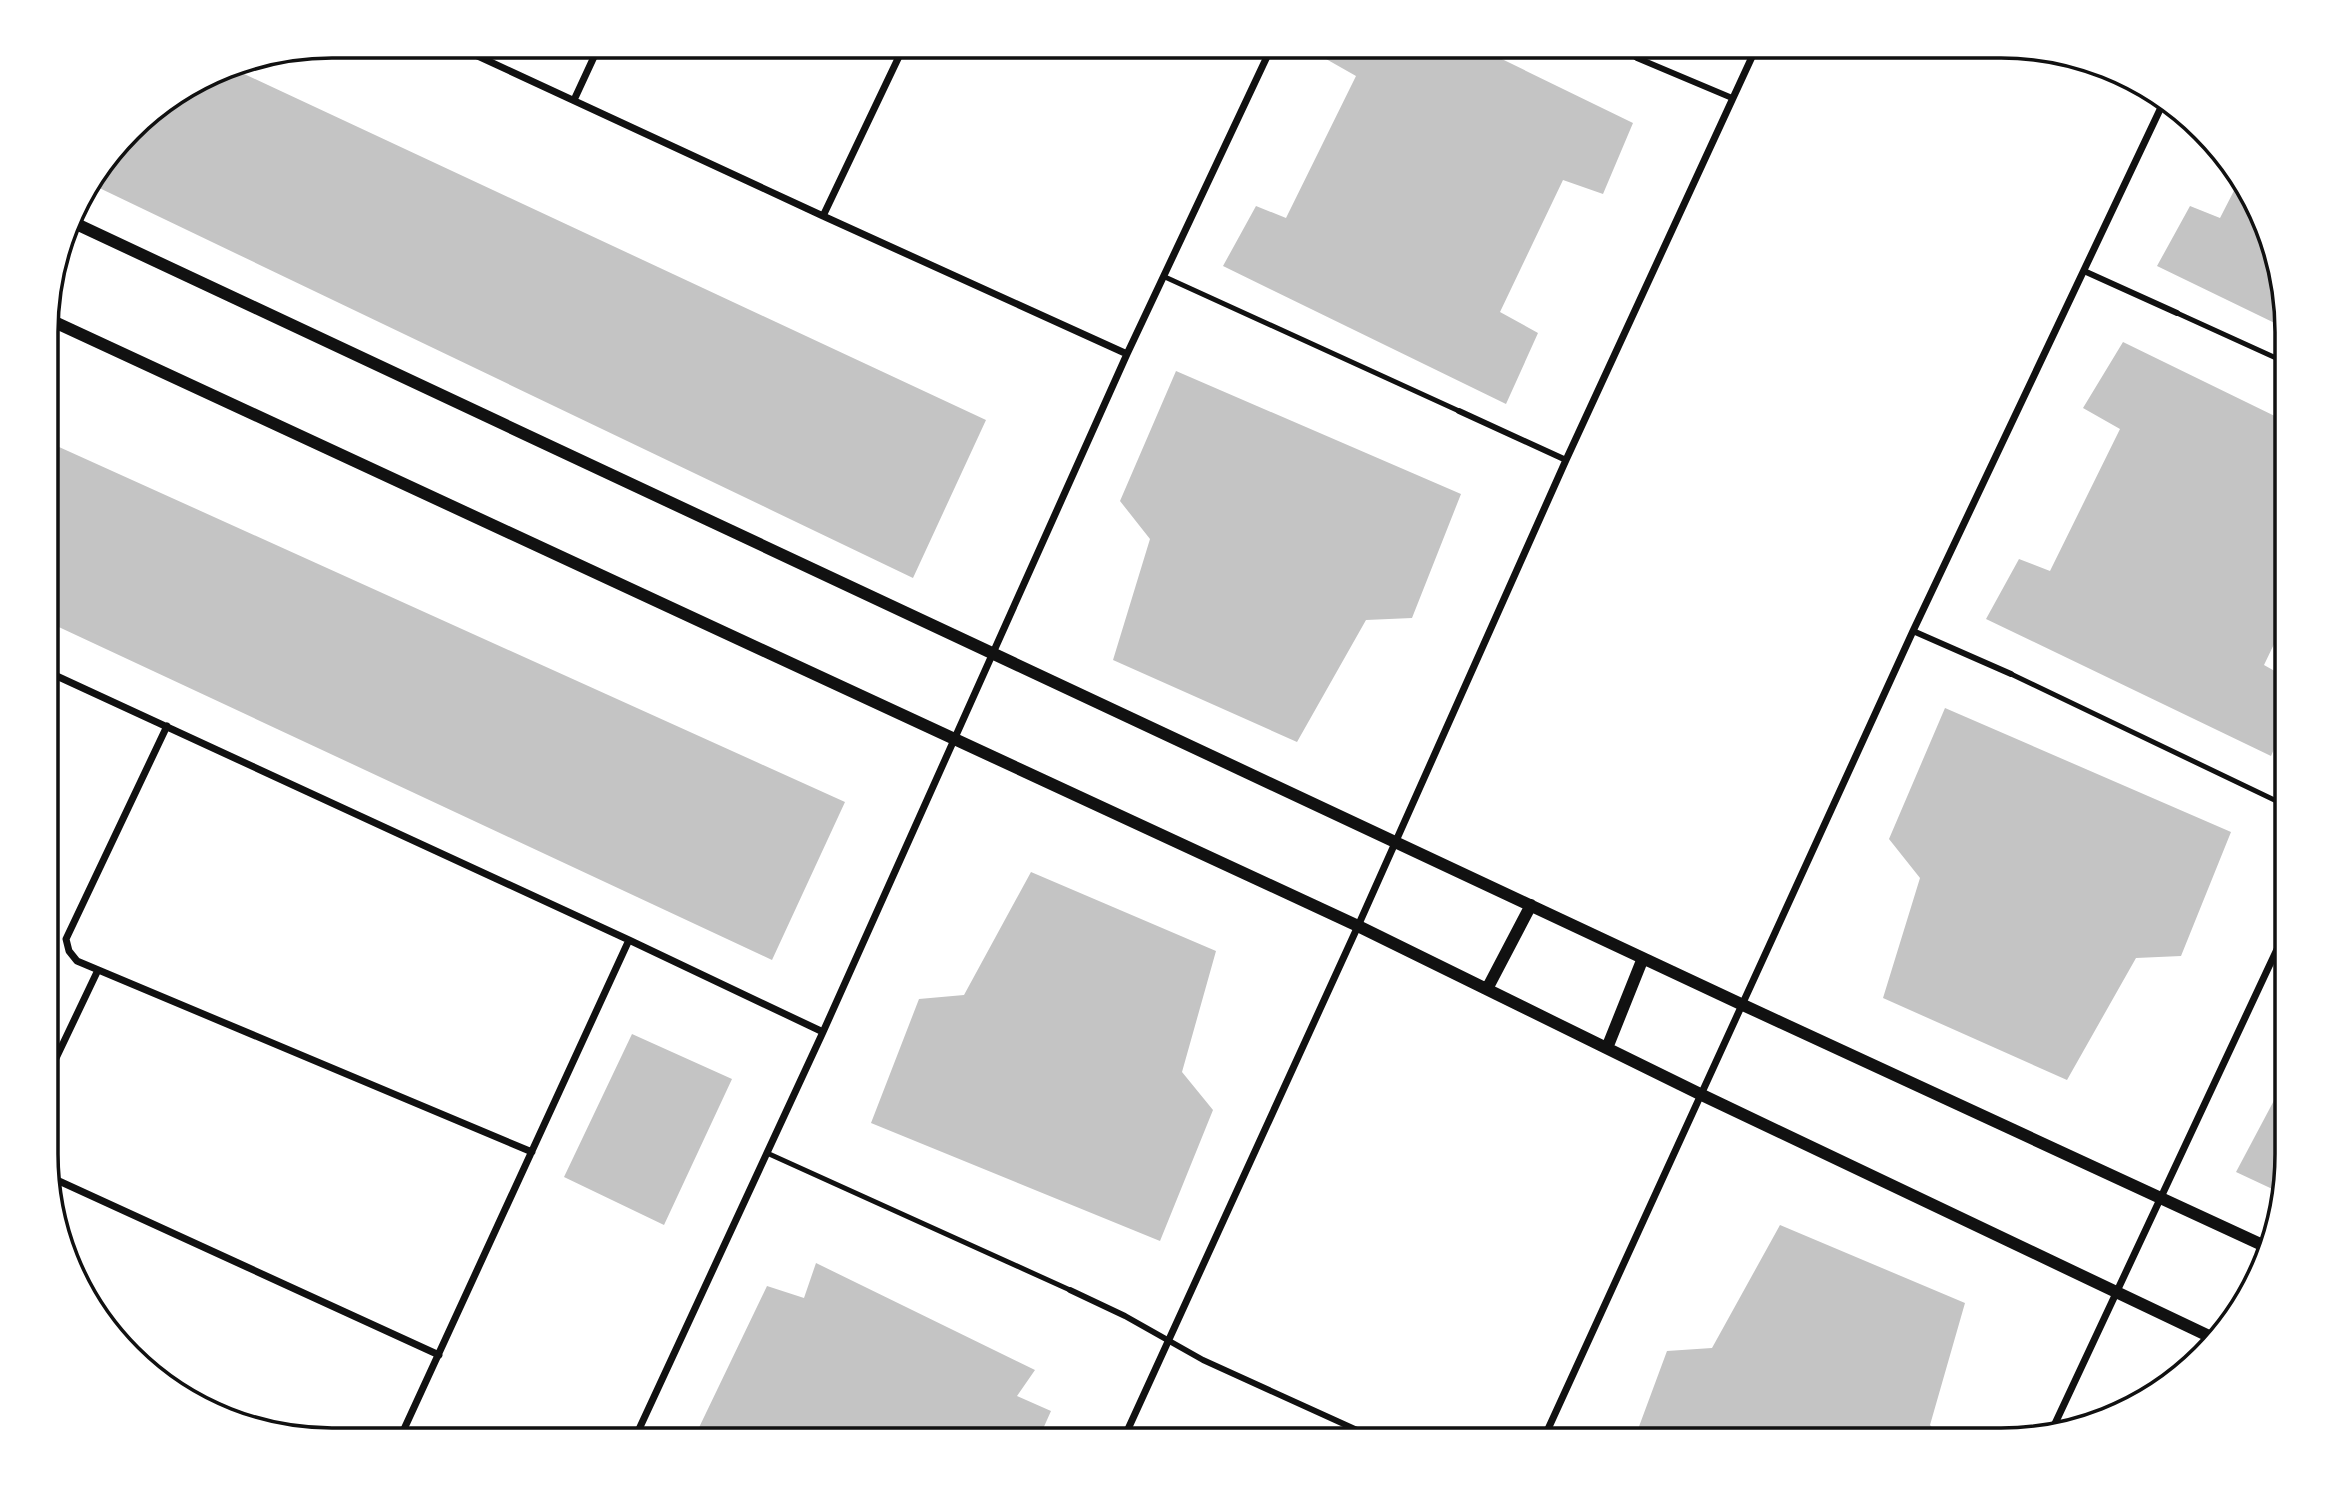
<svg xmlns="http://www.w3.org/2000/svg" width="2333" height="1486" font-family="Lato,sans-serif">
<rect width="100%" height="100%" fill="#fff"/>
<path fill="#c4c4c4" d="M1325,46H1475L1633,123L1603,194L1563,180L1500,312L1538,333L1506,404L1223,266L1256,206L1286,218L1356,76L1319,55Z
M227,66L986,420L913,578L91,184L143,117Z
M2240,179L2249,188L2287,314V329L2157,266L2190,206L2220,218Z
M2123,342L2287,422V617L2264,665L2287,678V719L2271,756L1986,619L2019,559L2050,571L2120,429L2083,408Z
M1176,371L1461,494L1412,618L1366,620L1297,742L1113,660L1150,539L1120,501Z
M48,442L845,802L772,960L48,622Z
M1945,708L2231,832L2181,956L2136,958L2067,1080L1883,998L1920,878L1889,839Z
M1031,872L1216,951L1182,1072L1213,1110L1160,1241L871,1123L919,999L964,995Z
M632,1034L732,1079L664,1225L564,1177Z
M2287,1076V1172L2283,1194L2236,1172Z
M1780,1225L1965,1303L1930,1425L1943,1440H1634L1667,1351L1712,1348Z
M816,1263L1035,1370L1017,1396L1051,1411L1038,1440H693L767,1286L804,1298Z"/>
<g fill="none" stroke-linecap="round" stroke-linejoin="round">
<path stroke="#111" stroke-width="5" d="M1610,46L1637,58
M1165,277L1459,411
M2177,313L2287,363
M2011,674L2287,806
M767,1153L1070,1290"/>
<path stroke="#111" stroke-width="6" d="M1637,58L1732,98
M2084,271L2177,313
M1459,411L1566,460
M1913,631L2011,674
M1070,1290L1125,1316L1203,1360L1379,1440"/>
<path stroke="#111" stroke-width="7" d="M456,46L823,216L1127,354
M574,100L599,46
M823,216L904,46
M48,672L629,940L823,1032
M167,726L66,939L69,951L77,961L532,1152
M48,1075L98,970
M48,1176L439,1355
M2052,1430L2287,928
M399,1440L629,940
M634,1440L823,1032L1127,354L1272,46
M1123,1440L1358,926L1566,460L1757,46
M1543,1440L1913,631L2165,99"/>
<path stroke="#111" stroke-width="12" d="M70,221L1743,1005L2271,1249
M48,319L1358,926L1702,1095L2213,1338
M1487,989L1531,905
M1607,1048L1643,958"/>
</g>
<path d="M0 0H2333V1486H0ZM332 58H2001A274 274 0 0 1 2275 332V1154A274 274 0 0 1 2001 1428H332A274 274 0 0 1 58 1154V332A274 274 0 0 1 332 58Z" fill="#fff" fill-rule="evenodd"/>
<path fill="none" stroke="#111" stroke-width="3.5" d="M332 58H2001A274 274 0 0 1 2275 332V1154A274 274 0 0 1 2001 1428H332A274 274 0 0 1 58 1154V332A274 274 0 0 1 332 58Z"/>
</svg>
